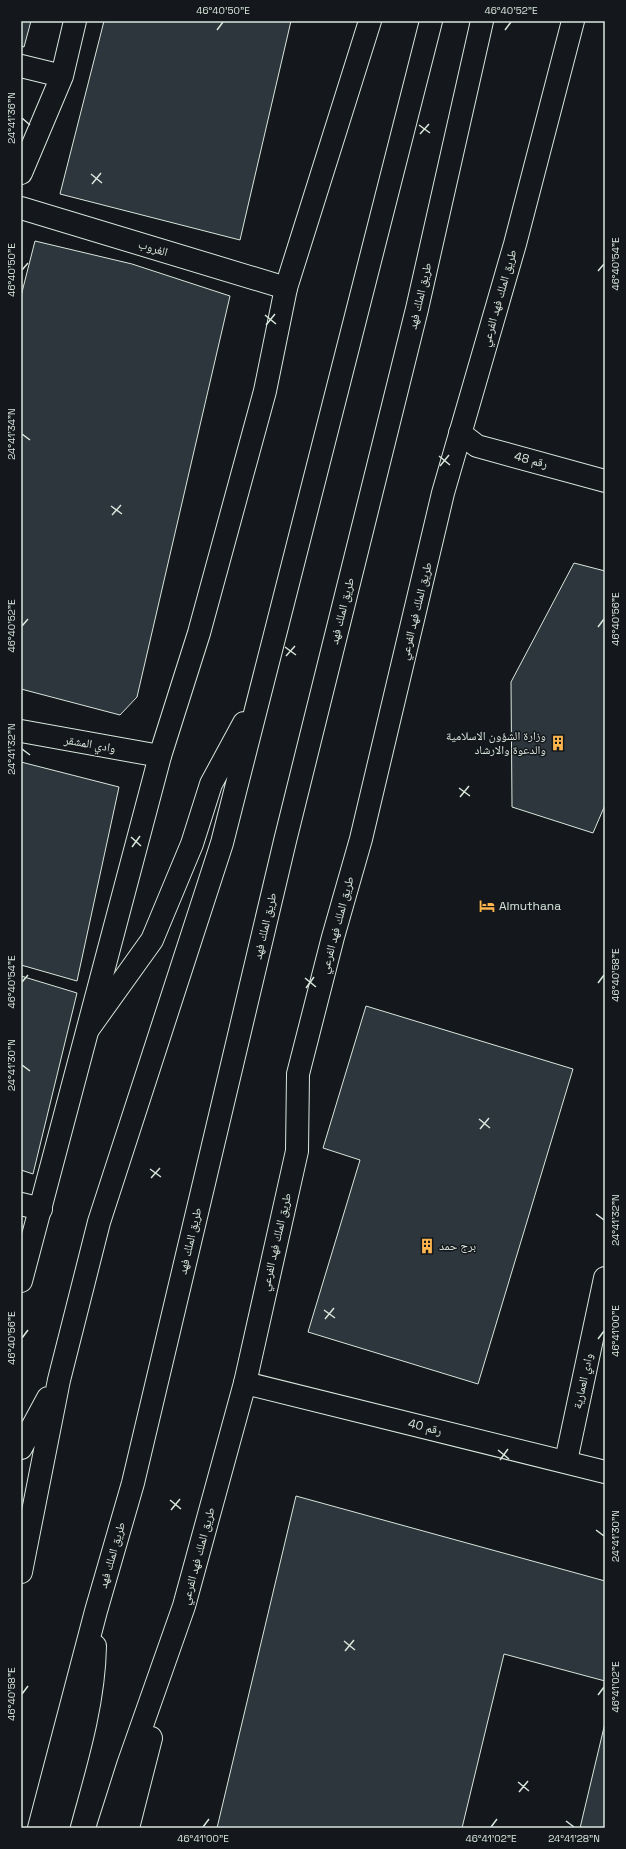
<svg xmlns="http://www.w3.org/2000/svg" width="626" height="1849" font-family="'Space Grotesk','Noto Naskh Arabic',sans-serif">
<rect width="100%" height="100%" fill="#14181c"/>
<path fill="#2c363c" stroke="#d8e6dc" d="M21,21H31L24,47L21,46Z
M104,21H291L240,240L60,194Z
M35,241L132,264L230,296L137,697L120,715L21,689V296Z
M574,563L605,571V805L593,833L512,807L511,682Z
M21,762L119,787L77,981L21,965Z
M21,976L77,993L33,1174L21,1170Z
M366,1006L573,1069L478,1384L308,1332L360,1160L323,1148Z
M296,1496L605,1581V1681L504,1654L462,1828H217Z
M605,1723V1828H580Z"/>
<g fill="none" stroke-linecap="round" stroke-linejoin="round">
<defs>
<path id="minor" d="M21,66L62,76
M21,173L62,76L75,21
M21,208L286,288
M460,433L477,446L605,481
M21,731L160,756
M21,1204L41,1209
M245,1383L605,1472
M566,1461L605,1278"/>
<path id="primary" d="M21,1281L160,756L199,633L265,391L286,288L370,21
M108,1828L128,1765L184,1606L245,1383L297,1151L298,1074L333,937L361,839L443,493L515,244L573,21
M128,1828L151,1738"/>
<path id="motorway" d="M89,1028L152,940L192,844L211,784L244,723
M21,1448L48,1398
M21,1572L59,1380L99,1222L222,843L431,21
M39,1828L96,1611L133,1483L285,841L417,309L482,21
M58,1828C74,1768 94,1707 95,1646"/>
</defs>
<use href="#minor" stroke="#d8e6dc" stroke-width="24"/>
<use href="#primary" stroke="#d8e6dc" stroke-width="24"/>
<use href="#motorway" stroke="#d8e6dc" stroke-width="24"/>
<use href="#minor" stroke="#14181c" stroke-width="22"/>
<use href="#primary" stroke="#14181c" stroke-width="22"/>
<use href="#motorway" stroke="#14181c" stroke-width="22"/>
</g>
<path fill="none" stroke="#d8e6dc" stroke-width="1.5" d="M217,30L223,22M505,30L511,22M22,118L30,125M419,125L430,133M420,134L429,124M91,174L102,183M92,184L101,173M22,270L28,263M598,271L604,264M265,315L276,324M266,325L275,314M22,434L30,440M439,456L450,465M440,466L449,455M111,506L122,514M112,515L121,505M22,626L28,619M598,627L604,619M285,647L296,655M286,656L295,646M22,749L30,755M459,788L470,796M460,797L469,786M131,837L141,846M132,847L140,836M305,978L316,987M22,982L28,975M598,983L604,975M306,988L314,977M22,1065L30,1071M479,1119L490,1128M480,1129L489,1118M150,1169L161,1177M151,1178L160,1168M596,1214L604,1220M324,1310L335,1318M325,1319L334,1308M22,1338L28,1330M598,1339L604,1331M498,1450L509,1459M500,1460L508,1449M170,1500L181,1509M171,1510L180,1499M596,1530L604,1536M344,1641L355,1650M345,1651L354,1640M22,1694L28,1686M598,1695L604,1687M518,1782L529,1791M519,1792L528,1781M566,1821L574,1827M203,1827L209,1819M491,1827L497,1819"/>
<defs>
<symbol id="building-bare" viewBox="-9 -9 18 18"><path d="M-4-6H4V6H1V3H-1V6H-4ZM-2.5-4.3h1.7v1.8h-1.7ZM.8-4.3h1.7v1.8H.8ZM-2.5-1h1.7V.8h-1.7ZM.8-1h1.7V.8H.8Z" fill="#ffb74d" stroke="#14181c" stroke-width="2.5" paint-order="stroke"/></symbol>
<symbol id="hotel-bare" viewBox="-9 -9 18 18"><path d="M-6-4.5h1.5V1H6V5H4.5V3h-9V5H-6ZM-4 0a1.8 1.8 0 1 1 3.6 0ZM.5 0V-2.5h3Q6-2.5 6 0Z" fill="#ffb74d" stroke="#14181c" stroke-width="2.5" paint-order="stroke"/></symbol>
</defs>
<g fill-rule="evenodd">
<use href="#building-bare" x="547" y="732" width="22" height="22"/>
<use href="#hotel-bare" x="476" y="895" width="22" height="22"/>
<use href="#building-bare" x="416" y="1235" width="22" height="22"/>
</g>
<g text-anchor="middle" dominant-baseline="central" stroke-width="3" stroke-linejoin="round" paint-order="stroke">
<g font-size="12" fill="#d8e6dc" stroke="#14181c">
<text transform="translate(153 248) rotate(17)">الغروب</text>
<text transform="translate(420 296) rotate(-77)">طريق الملك فهد</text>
<text transform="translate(499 298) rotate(-74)">طريق الملك فهد الفرعي</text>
<text transform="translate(531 460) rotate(15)">رقم 48</text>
<text transform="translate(342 611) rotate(-76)">طريق الملك فهد</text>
<text transform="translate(416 611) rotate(-76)">طريق الملك فهد الفرعي</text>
<text transform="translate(90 744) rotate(10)">وادي المشقر</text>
<text transform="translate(337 925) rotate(-75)">طريق الملك فهد الفرعي</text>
<text transform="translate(265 926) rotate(-77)">طريق الملك فهد</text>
<text transform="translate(190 1241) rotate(-77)">طريق الملك فهد</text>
<text transform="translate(276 1242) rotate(-77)">طريق الملك فهد الفرعي</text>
<text transform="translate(583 1381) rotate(-78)">وادي العمارية</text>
<text transform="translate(425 1427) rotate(14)">رقم 40</text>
<text transform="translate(112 1555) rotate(-74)">طريق الملك فهد</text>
<text transform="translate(198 1556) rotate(-75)">طريق الملك فهد الفرعي</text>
</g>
<g font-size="12" fill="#d8e6dc" stroke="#14181c" text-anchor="start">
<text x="546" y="736" text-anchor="end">وزارة الشؤون الاسلامية<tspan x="546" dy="14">والدعوة والارشاد</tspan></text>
<text x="499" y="906">Almuthana</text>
<text x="439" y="1246">برج حمد</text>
</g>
</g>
<rect width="626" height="1849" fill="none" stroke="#14181c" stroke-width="44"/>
<rect x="22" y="22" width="582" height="1805" fill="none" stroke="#d8e6dc" stroke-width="1.5"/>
<g font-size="10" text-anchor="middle" fill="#d8e6dc">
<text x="223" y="14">46°40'50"E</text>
<text x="511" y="14">46°40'52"E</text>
<text transform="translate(11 118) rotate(-90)" y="4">24°41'36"N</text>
<text transform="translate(615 264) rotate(-90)" y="4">46°40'54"E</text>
<text transform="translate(11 270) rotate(-90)" y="4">46°40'50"E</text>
<text transform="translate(11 434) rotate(-90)" y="4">24°41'34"N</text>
<text transform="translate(615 619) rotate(-90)" y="4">46°40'56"E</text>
<text transform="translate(11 626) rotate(-90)" y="4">46°40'52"E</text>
<text transform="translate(11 749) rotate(-90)" y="4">24°41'32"N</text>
<text transform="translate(615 975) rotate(-90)" y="4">46°40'58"E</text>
<text transform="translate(11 982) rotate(-90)" y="4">46°40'54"E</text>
<text transform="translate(11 1065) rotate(-90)" y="4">24°41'30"N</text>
<text transform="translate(615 1220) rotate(-90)" y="4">24°41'32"N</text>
<text transform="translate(615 1331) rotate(-90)" y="4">46°41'00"E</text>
<text transform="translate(11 1338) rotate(-90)" y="4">46°40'56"E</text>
<text transform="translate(615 1536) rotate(-90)" y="4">24°41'30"N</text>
<text transform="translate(615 1687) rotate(-90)" y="4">46°41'02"E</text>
<text transform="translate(11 1694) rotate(-90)" y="4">46°40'58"E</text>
<text x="203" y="1842">46°41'00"E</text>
<text x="491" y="1842">46°41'02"E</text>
<text x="574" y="1842">24°41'28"N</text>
</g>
</svg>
